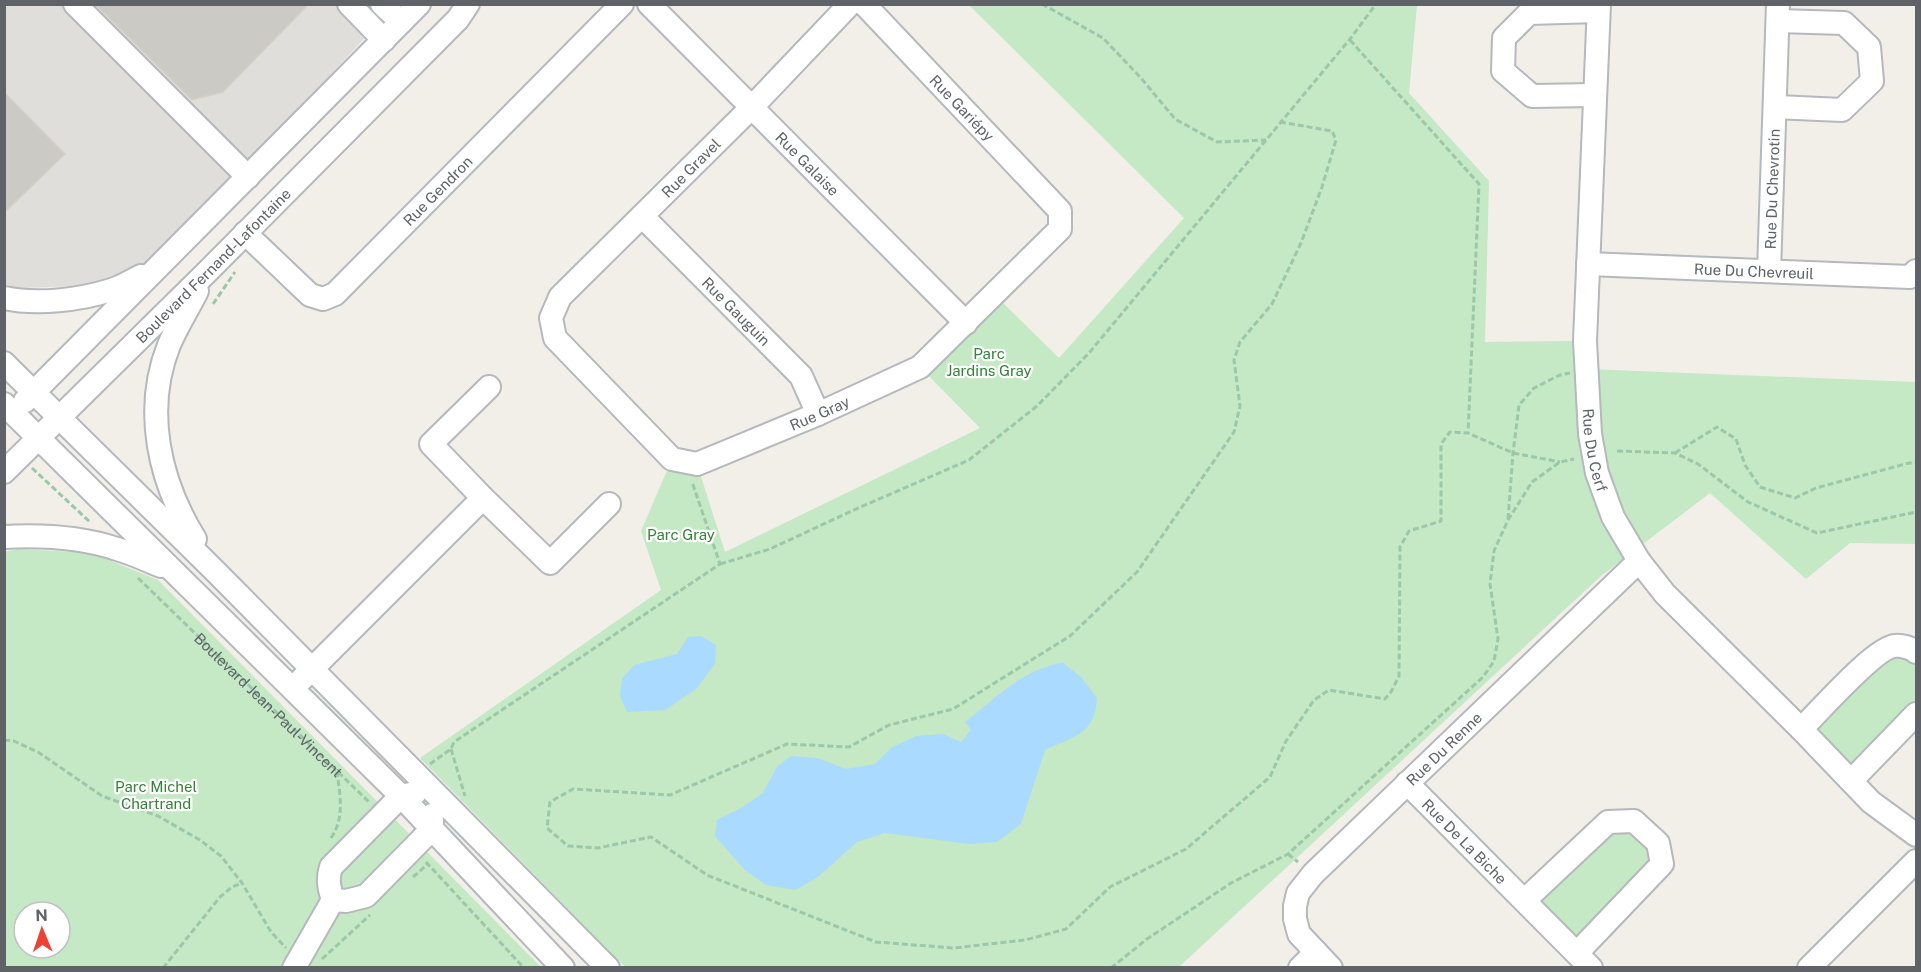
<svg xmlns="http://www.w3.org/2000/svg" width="1921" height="972" font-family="'Public Sans',sans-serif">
<rect width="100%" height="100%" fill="#f1efe8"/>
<path fill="#e0deda" d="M5,5H395L222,192L141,266L81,286L18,288L5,285Z"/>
<path fill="#c5e8c5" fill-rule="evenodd" d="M969,5H1417L1409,93L1489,181L1485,342L1585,341L1587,369L1916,382V544L1850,543L1806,579L1710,493L1601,576L1179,967H625L420,758L661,590L641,531L672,459L697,464L725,552L980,428L920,367L995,295L1059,358L1184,218Z
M19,549L91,553L158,580L541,967H5L4,552ZM24,912H60V948H24Z
M1916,652V714L1851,781L1801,729L1876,654Z
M1634,821L1662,864L1577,953L1525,900L1608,822Z"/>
<path fill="#aadaff" d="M701,636L716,645L715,664L696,689L665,710L627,712L620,696L622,679L634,665L677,654L688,637Z
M1063,663L1081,677L1097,698C1095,735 1074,736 1045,750L1021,824L997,842L969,844L885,833L857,842L818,877L796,890L766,885L745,870L715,836L717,820L743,807L763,793L777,767L791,756L817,758L846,769L875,764L891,748L916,736L943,734L961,742L971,730L965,722C995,699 1024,668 1063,663Z"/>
<path fill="#cccac5" stroke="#d6d1c6" stroke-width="1.5" d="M95,4H309L223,92L192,100Z
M4,92L65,154L4,213Z"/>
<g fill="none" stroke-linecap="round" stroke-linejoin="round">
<defs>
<g id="minor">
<path d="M75,4L248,177"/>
<path d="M349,4L384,40"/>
<path d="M382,4L401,22"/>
<path id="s2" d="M649,4L966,323"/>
<path id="s3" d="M850,4L751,108L560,297L551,318L555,338L672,459L697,464L818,414L920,367L1060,229V211L864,4"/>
<path id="s4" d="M1599,4L1585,341L1590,434L1597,473L1613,517L1639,561L1665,594L1801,729L1871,802L1916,835"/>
<path d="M1595,95L1532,96L1503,71L1504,38L1529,13L1598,11"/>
<path d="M1775,107L1842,110L1872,81L1869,47L1844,23L1778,21"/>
<path id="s5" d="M642,216L801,376L818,414"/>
<path id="s6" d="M245,233L310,295L323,299L335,294L622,4"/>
<path id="s7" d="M1588,264L1910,277L1916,271"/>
<path id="s8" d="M1769,271L1778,4"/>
<path d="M4,298C37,305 80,300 111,290C122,287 131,281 141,276"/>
<path d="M4,363L215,571L608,968"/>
<path d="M25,401L419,4"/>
<path d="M4,404L401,796L563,968"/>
<path id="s9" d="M4,472L209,270L458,19L468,4"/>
<path d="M483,498L431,444L489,387"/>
<path d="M4,537C41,535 81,537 117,549C132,553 146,560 161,566"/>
<path d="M195,539C159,481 143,410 169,345C177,326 188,309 197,291"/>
<path d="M301,680L483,498L550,563L609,504"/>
<path d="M1801,729C1818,713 1875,647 1895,646C1901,645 1912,648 1916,652"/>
<path d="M1851,781L1916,714"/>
<path id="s10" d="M1407,783L1591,968"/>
<path d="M333,900L346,901L366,896L432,829V815"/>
<path d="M1525,900L1608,822L1634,821L1658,843L1662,864L1577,953"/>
<path d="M294,968L333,900C329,888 327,879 331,867L401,796L415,793"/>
<path d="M1300,968L1316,952"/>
<path id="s11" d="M1331,968L1299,934L1295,919V906L1298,893L1313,874L1639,561"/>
<path d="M1809,968L1916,861"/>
</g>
</defs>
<use href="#minor" stroke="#b5b8bc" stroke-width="26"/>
<g stroke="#9cc7a9" stroke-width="3" stroke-dasharray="6 3" stroke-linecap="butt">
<path d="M1042,4L1103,38L1141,78L1175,119L1217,142L1266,140"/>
<path d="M1350,40L1479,184L1468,433"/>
<path d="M1280,122L1332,131L1336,140L1322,187L1301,243L1272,304L1240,342L1234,360L1240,406L1234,432L1137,572L1070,636L953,709L889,725L849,747L787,744L670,795L573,789L550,802L547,828L568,846L598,848L651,837L707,875L876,942L954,948L1025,940L1066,929L1110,887L1186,849L1270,777L1286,741L1314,700L1329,690L1385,699L1391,692L1399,676L1400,547L1409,531L1441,521V444L1450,432L1468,433L1513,453L1560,462"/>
<path d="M213,304L235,272"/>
<path d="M1617,451L1675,453L1698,464L1748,502L1817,533L1916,512"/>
<path d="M1675,453L1717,427L1736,439L1745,465L1760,487L1795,498L1816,488L1909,463H1916"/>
<path d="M32,468L91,523"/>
<path d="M1508,519L1513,453L1519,405L1534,388L1560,375L1570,373"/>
<path d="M720,564L770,549L856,509L969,460L1037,406L1089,353L1350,39L1376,4"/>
<path id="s1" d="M138,578L370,803"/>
<path d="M4,740L14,741L38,752L102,796L158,816L200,840L221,856L242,883L271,932L286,948"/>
<path d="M451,749L465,796"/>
<path d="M430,764L451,749L454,742L720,564L692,482"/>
<path d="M331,838C345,818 340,795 337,772"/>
<path d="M1288,854L1298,862"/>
<path d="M426,862L524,968"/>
<path d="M413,877L428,864"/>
<path d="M322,959L370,915"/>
<path d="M163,968L220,897L232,887L242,883"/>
<path d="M1111,968L1147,939L1231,883L1288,854L1483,677L1494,661L1498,639L1490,584L1494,551L1508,520L1532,482L1560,462L1574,459"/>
</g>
<use href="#minor" stroke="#fff" stroke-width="22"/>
</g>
<g text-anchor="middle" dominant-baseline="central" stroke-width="4.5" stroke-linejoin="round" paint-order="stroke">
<g font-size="15" fill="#5f6368" stroke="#fff">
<text transform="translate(962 108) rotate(46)">Rue Gariépy</text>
<text stroke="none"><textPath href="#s2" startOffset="225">Rue Galaise</textPath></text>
<text transform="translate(691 168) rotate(-45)">Rue Gravel</text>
<text stroke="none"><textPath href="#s8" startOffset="82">Rue Du Chevrotin</textPath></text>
<text stroke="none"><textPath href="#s6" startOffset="262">Rue Gendron</textPath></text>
<text stroke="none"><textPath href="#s9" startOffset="294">Boulevard Fernand-Lafontaine</textPath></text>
<text stroke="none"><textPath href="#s7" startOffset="166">Rue Du Chevreuil</textPath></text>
<text stroke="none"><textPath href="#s5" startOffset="134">Rue Gauguin</textPath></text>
<text stroke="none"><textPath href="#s3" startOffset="782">Rue Gray</textPath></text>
<text stroke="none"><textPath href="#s4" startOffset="447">Rue Du Cerf</textPath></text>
<text stroke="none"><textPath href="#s1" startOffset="182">Boulevard Jean-Paul-Vincent</textPath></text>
<text stroke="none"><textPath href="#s11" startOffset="294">Rue Du Renne</textPath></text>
<text stroke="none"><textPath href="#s10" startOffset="82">Rue De La Biche</textPath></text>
</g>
<g font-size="15" fill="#348238" stroke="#fff">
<text x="989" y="353">Parc<tspan x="989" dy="17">Jardins Gray</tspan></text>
<text x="681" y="534">Parc Gray</text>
<text x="156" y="786">Parc Michel<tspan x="156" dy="17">Chartrand</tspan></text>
</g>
</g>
<rect width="1921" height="972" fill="none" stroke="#5f6368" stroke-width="12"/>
<g transform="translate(42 930) rotate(358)"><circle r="28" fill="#ffffff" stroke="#bfc1c3" stroke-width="1.5"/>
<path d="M0-4.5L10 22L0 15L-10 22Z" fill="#ea4335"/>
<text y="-9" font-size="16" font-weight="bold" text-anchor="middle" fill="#5f6368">N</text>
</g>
</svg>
